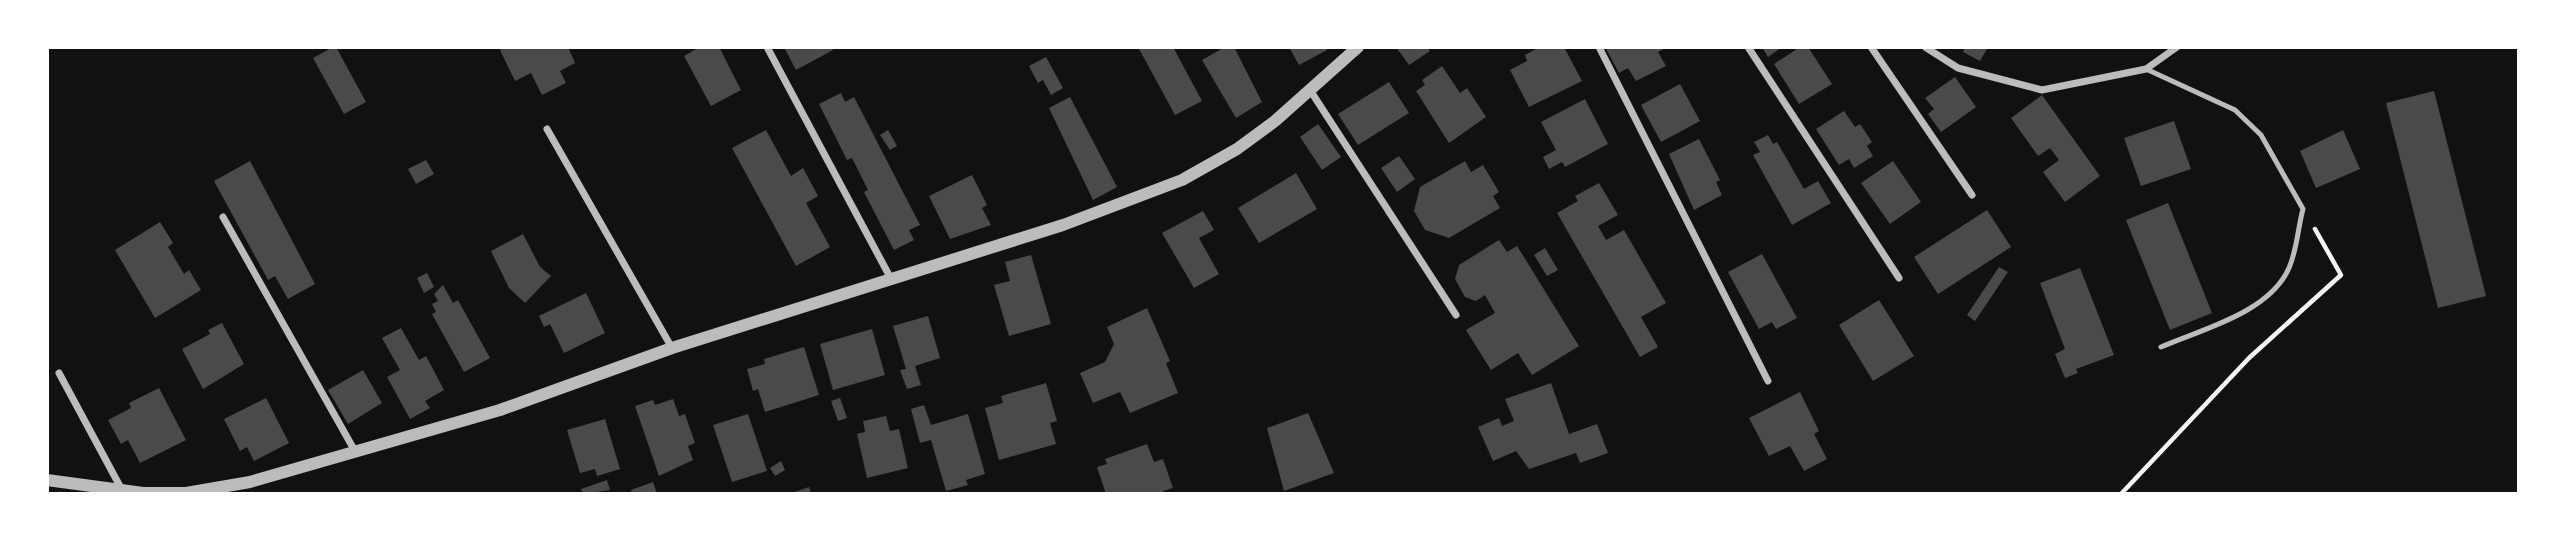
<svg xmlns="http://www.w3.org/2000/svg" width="2566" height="541" font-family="'Alegreya Sans',sans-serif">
<rect width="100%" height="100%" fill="#111"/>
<path fill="#4a4a4a" d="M333,47H336L366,102L344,114L313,58Z
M505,47H568L575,63L560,71L566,83L542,95L531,73L515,81L500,50Z
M700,47H719L741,90L711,106L684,56Z
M784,47H831L833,50L796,70Z
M1138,47H1173L1202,101L1175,115Z
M1225,47H1234L1262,102L1236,118L1202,60Z
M1289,47H1326L1327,50L1299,65Z
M1396,47H1427L1430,51L1409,65Z
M1540,47H1564L1582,81L1529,107L1510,70L1527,61L1525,55Z
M1605,47H1668L1658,52L1666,66L1636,81L1628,68L1619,73Z
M1762,47H1782L1768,57Z
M1800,47H1808L1832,84L1799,104L1774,64Z
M1965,47H1988L1980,61L1963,52Z
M1046,57L1063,88L1051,95L1043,80L1038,83L1029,66Z
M1442,66L1460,93L1467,88L1486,117L1449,143L1416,91L1425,85L1422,80Z
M1955,77L1976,107L1941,132L1928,114L1934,109L1925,98Z
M1389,82L1409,113L1358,145L1338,114Z
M1680,84L1700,121L1661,142L1641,105Z
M2434,91L2486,296L2438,308L2386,103Z
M841,93L845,102L854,97L920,225L909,230L914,240L894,250L864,192L868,190L852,158L847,160L819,104Z
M2042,95L2100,176L2065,202L2043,172L2059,160L2050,148L2038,156L2011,118Z
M1070,97L1117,187L1093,200L1049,108Z
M1585,99L1608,144L1565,167L1562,162L1549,169L1543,157L1556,150L1541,122Z
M1844,111L1855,127L1860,124L1872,142L1867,146L1873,156L1854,168L1849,159L1839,165L1816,129Z
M2174,121L2191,169L2141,186L2124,138Z
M1318,124L1341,157L1322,170L1300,137Z
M766,130L791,176L803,168L818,196L806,203L830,247L796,266L732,148Z
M888,130L897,146L890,150L880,135Z
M2343,130L2360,169L2316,188L2300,151Z
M1768,135L1773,144L1777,142L1804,189L1818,181L1831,203L1792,225L1753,155L1760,152L1754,142Z
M1699,139L1720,180L1716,182L1722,195L1694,210L1669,154Z
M1399,156L1415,179L1397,192L1381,168Z
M426,160L434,174L416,184L408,169Z
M250,161L315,284L288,299L275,276L268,280L214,181Z
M1465,161L1471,172L1483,165L1499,192L1493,196L1500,208L1449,238L1425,230L1414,211L1420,187Z
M1893,161L1921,202L1890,224L1861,183Z
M1296,173L1317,209L1259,243L1238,208Z
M972,175L987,205L982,208L991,225L950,239L929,196Z
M1599,183L1618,215L1598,226L1606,240L1624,230L1666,303L1641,317L1658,347L1640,357L1557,213L1578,201L1575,196Z
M2168,203L2212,313L2170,330L2126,220Z
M1987,210L2011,247L1938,294L1914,257Z
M1203,211L1214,230L1199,238L1219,274L1194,288L1162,233Z
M160,222L173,243L168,247L184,274L189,270L201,290L155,318L115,250Z
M523,234L540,267L551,276L525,303L509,288L491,251Z
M1499,240L1507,252L1517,246L1579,346L1532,375L1518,353L1491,370L1466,330L1495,313L1485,295L1476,301L1465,297L1455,279L1459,265Z
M1545,248L1558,270L1547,276L1534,255Z
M1762,254L1797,318L1776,329L1772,322L1759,329L1728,272Z
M1031,255L1051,324L1009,336L994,285L1010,281L1005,262Z
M1999,267L2008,272L1975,321L1967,315Z
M2080,268L2114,355L2076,369L2078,373L2065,378L2055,354L2065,349L2040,283Z
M427,273L434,287L424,293L417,278Z
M443,285L453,303L458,300L490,358L464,372L432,314L436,312L432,304L438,301L434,294Z
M586,293L605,333L564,353L550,324L544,327L539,316Z
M1879,300L1914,356L1873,381L1839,325Z
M1147,308L1170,361L1166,363L1178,393L1130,413L1120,392L1093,403L1080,373L1105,362L1114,344L1107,327Z
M928,316L940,358L915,366L921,385L907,389L900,370L906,369L893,326Z
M222,323L244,364L203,389L182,349L210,334L208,330Z
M401,328L419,360L426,356L444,390L425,401L430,408L410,419L387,377L400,370L382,338Z
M872,329L885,375L833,390L820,344Z
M804,347L819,395L765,412L758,389L753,391L747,369L765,364L764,359Z
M363,370L382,403L348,424L328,390Z
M1046,383L1057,421L1050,423L1056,444L999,460L985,408L1003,403L1001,396Z
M1551,383L1569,434L1597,424L1608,453L1580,463L1576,453L1529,469L1516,451L1493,461L1478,427L1499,418L1502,426L1514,421L1505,399Z
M159,388L186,440L140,463L128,440L121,444L108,420L131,408L129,403Z
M1800,392L1819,431L1814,434L1827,459L1804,471L1790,446L1769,456L1749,418Z
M266,398L289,443L254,461L247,447L240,451L224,419Z
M840,398L847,418L838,421L831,401Z
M673,399L679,416L685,414L695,443L688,446L693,460L659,476L635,406L653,400L655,405Z
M924,405L931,425L968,414L985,474L966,480L968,485L946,491L931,440L920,443L911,409Z
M1308,413L1334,473L1284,491L1267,428Z
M748,414L767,471L732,482L713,425Z
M886,416L890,431L899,429L908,468L867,478L857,434L865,432L863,421Z
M605,419L620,469L597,476L595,469L580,473L567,430Z
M1147,444L1154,462L1163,459L1173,488L1163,491L1164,494H1106L1097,467L1107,464L1105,459Z
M781,461L785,470L775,476L770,468Z
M607,480L610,490L583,494L581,489Z
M653,482L657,494H632L631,490Z
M809,487L811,494H792V493Z"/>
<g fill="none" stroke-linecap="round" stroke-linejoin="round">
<path stroke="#f5f5f5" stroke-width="4.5" d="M2121,494L2249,358L2341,275L2315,229"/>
<path stroke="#bcbcbc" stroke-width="5" d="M2146,69L2235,110L2261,135L2303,209C2298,227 2297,250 2289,268C2269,313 2202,329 2161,347"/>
<path stroke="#bcbcbc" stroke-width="7" d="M767,47L890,277
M1599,47L1768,381
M1748,47L1899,278
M1871,47L1972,195
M1925,47L1958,68L2042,90L2146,69L2177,47
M1310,90L1456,315
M547,129L672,348
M223,217L356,453
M59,373L122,490"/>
<path stroke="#bcbcbc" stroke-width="12" d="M47,480L143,493H186L250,482L500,410L672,348L1063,225L1182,180L1237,149L1275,121L1358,47"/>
</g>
<rect width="2566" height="541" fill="none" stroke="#ffffff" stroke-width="98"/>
</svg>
